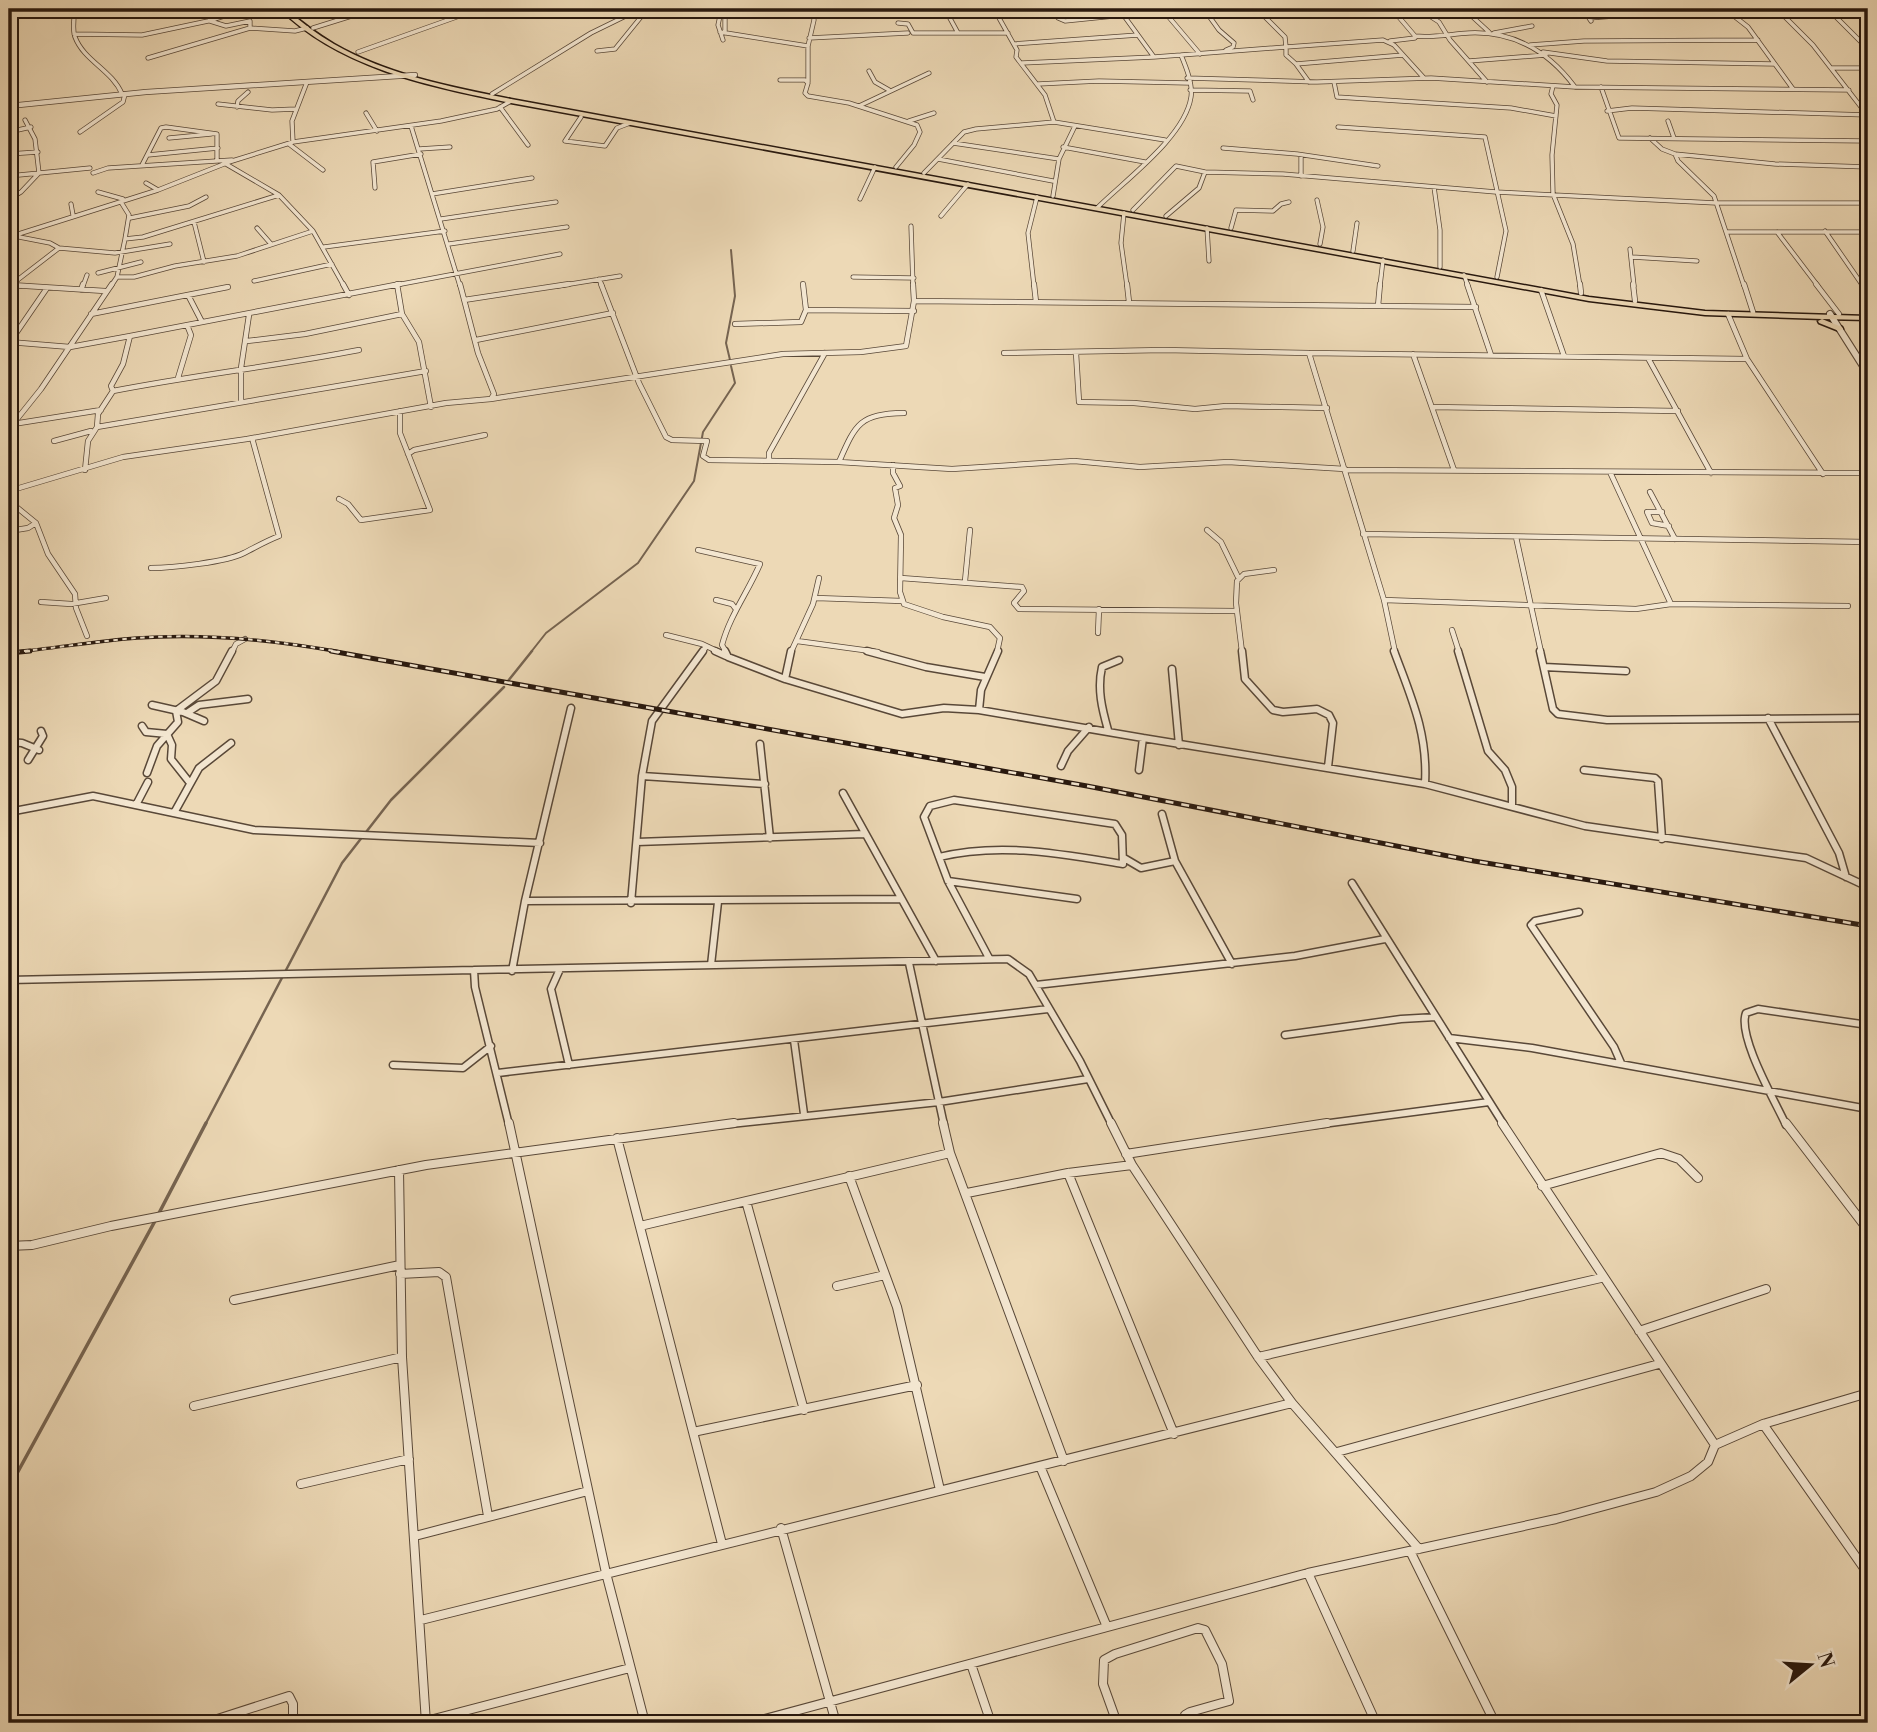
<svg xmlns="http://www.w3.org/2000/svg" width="1877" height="1732" font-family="'Libre Bodoni',serif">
<rect width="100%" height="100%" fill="#edd9b6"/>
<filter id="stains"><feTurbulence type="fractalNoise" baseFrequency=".00286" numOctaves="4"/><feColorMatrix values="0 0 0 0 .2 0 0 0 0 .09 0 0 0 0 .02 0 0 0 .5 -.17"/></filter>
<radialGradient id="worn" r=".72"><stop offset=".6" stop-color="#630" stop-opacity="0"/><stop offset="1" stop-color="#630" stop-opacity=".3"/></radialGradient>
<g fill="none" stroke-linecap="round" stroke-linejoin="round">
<path stroke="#766451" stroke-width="2" d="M730,360L726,343L735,296L731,250
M531,652L546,633L638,563L694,481L703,432L735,383L731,366"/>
<path stroke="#766451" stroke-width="2.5" d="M508,681L532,651
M205,1125L342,863L391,800L504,687"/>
<path stroke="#766451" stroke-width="3.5" d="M158,1215L206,1123
M9,1488L155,1221"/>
<defs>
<path id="minor-far3" d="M75,9C74,18 72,29 75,37C84,61 112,70 122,94
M994,9L1017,50L1016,57L1045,95L1054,122
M1054,9L1058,18L1065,21L1124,15
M1162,9L1200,54
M1204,9L1219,30L1234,43L1233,47L1226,50
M1245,9H1257
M1300,9L1332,13L1393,10
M1392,9L1415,36C1433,38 1451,34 1469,33C1514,31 1549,52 1575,87
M1464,9L1489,32
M1725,9L1748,27L1793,89
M1777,9L1813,45L1868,116
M1828,9L1868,49
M643,11L670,13
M690,11L813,12
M721,11L718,25L723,40
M725,11V33
M75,12L141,15
M1425,13L1439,22L1450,40L1487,82
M210,21L226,26L250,21V28L295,31L307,28
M1591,21L1589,18L1707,9
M898,23L908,24L913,33H1008
M313,28L374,9
M720,32L808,46
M958,33L946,11L962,9
M1494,33L1532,26
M74,34L142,35L208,21L247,9
M809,38L908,33
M1390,41L1415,38
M1014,44L1138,35
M1530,45L1584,41L1758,40
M597,51L615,49L645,12
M358,52L479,9
M1543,52L1607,61L1774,64
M1181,55L1286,47L1285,37L1257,9
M148,58L250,28
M1469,61L1546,55
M1022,63L1154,57
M1296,64L1286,55V47L1383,40L1394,45L1424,78
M1831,68H1868
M869,71L875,82L889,90
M1187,78L1317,82L1431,78L1575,87L1849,90
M780,80H805L808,83L805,93L808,96L849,103L917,125L920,132L914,145L896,167
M808,82V46L814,20L813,11
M1309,82L1296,64L1403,55
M1334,82L1337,97L1511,108L1556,116
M1038,84L1099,81L1188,83
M1553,86L1551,94L1557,105L1552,155L1553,194L1573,244L1580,286
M1601,87L1619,138L1868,141
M1190,90L1250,91L1253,100
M492,94L591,33L640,9
M218,104L272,110L296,109
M859,106L929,73
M237,107L238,101L248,92
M500,107L528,145
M1607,111L1632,108L1868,115
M366,113L377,131
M581,117L565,141L605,146L617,128L630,123
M909,121L934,113
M1668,121L1674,138
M411,126L460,286
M1338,127L1485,137L1506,231L1497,277
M9,132L31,127
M80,132L123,102L125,94
M169,138L211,134
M1650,138L1662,149L1675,154L1678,161L1714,196L1744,286
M293,142L292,121L307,82
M953,143L1059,159
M289,144L323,170
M1063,147L1145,162
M1223,148L1297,154L1378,166
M419,149L450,147
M9,154L38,152
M1675,154L1775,164L1868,167
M148,155L218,148
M1301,155V176
M938,159L1053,181
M142,165L161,128L166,127L217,134V160
M93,173L108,168L232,160
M924,173L964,132L976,129L1054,122L1165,140
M9,176L90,168
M146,183L158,190
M1434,187L1440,230V267
M375,188L373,162L421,154
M98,192L123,199
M432,194L532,178
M279,195L313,231L344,286
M1053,196L1059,159L1075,126
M9,199L21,192L39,173L35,139L25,120
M860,199L875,167
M1317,200L1323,227L1320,244
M121,202L129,215L125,239
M71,204L73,215
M1097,208C1125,180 1185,137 1191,97C1193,84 1186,67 1181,55L1154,57L1119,9
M1133,210L1176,166L1205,172L1283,174L1496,192L1716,203H1868
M1124,213L1121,243L1127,286
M941,216L968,184
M1166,216L1199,188L1205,172
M130,218L189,206L206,197
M441,219L556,202
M194,222L204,262
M911,226L913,286
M257,228L271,244
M1207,228L1209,261
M1231,228L1236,210L1273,211L1281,204L1289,202
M1825,231L1863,286
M1726,232H1868
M1777,232L1818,286
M14,236L50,243L59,248
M9,237L158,190L229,162L293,142L441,121L497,109L511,101
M449,244L567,227
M324,247L445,231
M1630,249L1634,286
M1353,251L1357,223
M1632,257L1697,261
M98,273L141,262
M1464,275L1468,286
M117,277H134L175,266L237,256L313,231
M853,277L914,278
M599,279L602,286
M254,281L332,264
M11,285L59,248L115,253L170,244
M11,285L21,286
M83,286L87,275
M111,286L117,277L125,239L143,237L279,195L226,164
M391,286L560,254
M558,286L620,276
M1034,286L1028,233L1037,197
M1380,286L1383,260"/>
<path id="minor-far2" d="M343,284L349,295
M397,284L402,314L419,342L431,407
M460,284L478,353L494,394L491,399L783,354L861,352L906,346L914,301L913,284
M601,284L639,383L666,437L672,440L707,441L703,456L709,460L839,462L952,469L1074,461L1140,467L1228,462L1345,469
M1034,284L1036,302
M1127,284L1129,302
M1467,284L1491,355
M1580,284L1581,293
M1633,284L1635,301
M1744,284L1753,312
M1816,284L1839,314
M1862,284L1868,292
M11,285L105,291
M81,290L83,284
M1541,290L1564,356
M188,295L202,322
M464,300L569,284
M914,301L1476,307
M1378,306L1380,284
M806,310L914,311
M91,314L228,287
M1728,314L1747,359L1823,474
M735,324L801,322L806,310L803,284
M130,336L400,284
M476,340L613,313
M247,341L305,334L402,314
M9,342L70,347L130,336L123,364L111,386L113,391L98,414L97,427L88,441L85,470
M10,342L47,288
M1004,353L1164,350L1309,353
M1076,353L1079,402L1134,403L1195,409L1226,406L1327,408
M1413,354L1454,470
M1648,358L1711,473
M178,378L191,335L187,325
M113,391C195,375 277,366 359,350
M241,401V368L249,315
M1432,407L1678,411
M13,424L101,410
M97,427L426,371
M9,429L41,389L112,284
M54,441L91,431
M408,454L414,450L485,435
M769,461V453L825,353
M839,462C856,423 860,414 904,413
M893,465V473L900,486L895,488L898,505L894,518L901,535L900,592L904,604L943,617L990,627L1000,638L997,652
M1345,470L1868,473
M1610,472L1671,604L1848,606
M9,491L123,457L247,439L446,403L491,399
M1650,492L1675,539
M339,499L348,504L361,520L430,510L400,433V411
M9,501L36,523L48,554L75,594L76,608L87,636
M1662,512H1647L1652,523L1669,526
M1207,530L1221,542L1238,577
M9,531L28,528L36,523
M1363,534L1868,542
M1516,537L1541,652
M698,550L760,564C748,592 730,615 722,645L726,652
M151,568C172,568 227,562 244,553C256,547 266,541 279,536L252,438
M901,578L1022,587L1024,591L1014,603L1019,609L1237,611
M965,581L970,530
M816,598L902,601
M716,600L732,604L735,608
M1384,600L1636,609L1671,604
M41,602L71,604L106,598
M1452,630L1459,652
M1098,633L1099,609
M666,635L702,644L719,652
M797,641L878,652
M232,652L236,644L245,639
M702,652L706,647
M791,652L813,604L819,578
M1242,652L1236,603L1237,581L1244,574L1274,570
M1395,652L1384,600L1309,353L1747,359"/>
<path id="minor-far1" d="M715,651L726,656
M725,651L728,657L785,679
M791,651L785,679L902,714L944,708L979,710L1143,738
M867,651L926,667L985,677
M1242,651L1245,679L1273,710L1283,712L1317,709L1329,715L1333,723L1328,767
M1394,651C1411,697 1428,733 1425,784
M1458,651L1488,751L1505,770L1512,787V806
M1540,651L1553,709L1558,714L1607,720L1868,718
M1544,667L1626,671
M1172,669L1179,745
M152,705L183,712L204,721
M571,708L525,901L900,899
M979,710L981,690L998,651
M187,713L199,705L248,699
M1768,718L1839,853L1846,877
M142,726L146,732L167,734L172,745L171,759L190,783
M1108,730C1102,709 1097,689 1102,667L1119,660
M9,742L22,743L39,750
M760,744L770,838
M28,760L43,736L41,731
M1061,766L1068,751L1089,727
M1139,770L1143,738L1425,784L1585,826L1806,858L1868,887
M1584,770L1655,778L1658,781L1662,839
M147,773L157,746L178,722L176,711L216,681L232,651
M642,776L765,784
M9,780V803
M843,793L936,961
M954,800L1115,824L1122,835L1123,864C1061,854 1001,842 939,857L924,817L930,806Z
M136,805L148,782
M9,812L93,796L254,830L540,843
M174,813L199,768L231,743
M1162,814L1175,861L1232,964
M637,842L865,834
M939,857L948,881L989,958
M1124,858L1141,868L1175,861
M948,881L1077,899
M1352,883L1504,1125
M631,903L642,776L652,721L703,651
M1579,912L1535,921L1531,925L1614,1047L1621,1063
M909,963L944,1125
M711,965L718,902
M560,969L551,989L569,1065
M512,971L525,901
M9,980L474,970
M1036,985L1295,956L1385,939
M1285,1035L1401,1019L1436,1017
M1449,1038L1532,1048L1868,1109
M794,1040L804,1114
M393,1065L463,1068L491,1046
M498,1073L1048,1009
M509,1125L475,987L474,970L1008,959L1029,974L1080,1061L1112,1125
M721,1125L939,1102L1088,1079
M1315,1125L1489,1102
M1786,1125C1775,1101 1737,1036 1746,1013L1758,1009L1868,1025"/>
<path id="minor" d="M509,1123L606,1573L645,1723
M943,1123L950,1153L1064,1461
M1111,1123L1132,1165L1258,1357L1292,1403L1419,1549
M1502,1123L1715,1445
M1786,1123L1868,1230
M617,1138L722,1544
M1126,1154L1327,1123
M399,1170L402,1357L426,1723
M1068,1173L1174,1434
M849,1176L897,1307L940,1490
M1542,1186L1661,1153L1679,1159L1698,1178
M967,1193L1068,1173L1132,1165
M746,1201L804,1410
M640,1226L950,1153
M9,1246L32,1245L111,1226L426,1165L734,1123
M400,1274L439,1272L446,1277L488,1516
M837,1286L885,1275
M234,1300L400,1265
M1639,1331L1766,1289
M1258,1357L1601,1278
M194,1406L402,1357
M1763,1424L1868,1574
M693,1432L917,1385
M1337,1452L1659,1364
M1040,1466L1107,1627
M301,1484L409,1459
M781,1528L836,1723
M415,1536L588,1491
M1410,1551L1495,1723
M1308,1573L1376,1723
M421,1620L1292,1403
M971,1664L991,1723
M426,1721L630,1668
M205,1723L289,1696L293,1704V1723
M750,1723L1308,1573L1556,1519L1656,1492L1691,1476L1708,1462L1715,1445L1763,1424L1868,1393
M1117,1723L1103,1684L1104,1660L1115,1654L1198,1628L1205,1630L1222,1664L1229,1701L1190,1712L1185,1715L1186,1723"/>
<path id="tertiary-far1" d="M9,106L146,92L415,75"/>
<path id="tertiary" d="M1830,314L1868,374"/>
<path id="primary" d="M280,9H286C301,22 317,34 334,44C388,75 451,87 511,99L1589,297L1705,311L1868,316V320L1822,319L1842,327L1843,329L1839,331L1819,323L1818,321L1822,319L1705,315L1589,301L511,103C430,86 341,69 280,9Z"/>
</defs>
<use href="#minor-far3" stroke="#594838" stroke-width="5"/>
<use href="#minor-far2" stroke="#594838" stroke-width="6"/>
<use href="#minor-far1" stroke="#594838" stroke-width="9"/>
<use href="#minor" stroke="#594838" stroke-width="10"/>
<use href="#tertiary-far1" stroke="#594838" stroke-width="6"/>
<use href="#tertiary" stroke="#594838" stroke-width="8"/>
<use href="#primary" stroke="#28180e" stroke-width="3"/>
<use href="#minor-far3" stroke="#f3e6d0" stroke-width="3.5"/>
<use href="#minor-far2" stroke="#f3e6d0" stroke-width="4.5"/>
<use href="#minor-far1" stroke="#f3e6d0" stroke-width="6"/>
<use href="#minor" stroke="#f3e6d0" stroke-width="8"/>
<use href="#tertiary-far1" stroke="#f3e6d0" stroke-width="4.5"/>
<use href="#tertiary" stroke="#f3e6d0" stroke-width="6"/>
<use href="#primary" fill="#edd9b6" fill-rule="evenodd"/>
<defs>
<path id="rail-far1" d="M15,652C56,648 97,641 137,638C205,633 274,640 340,652"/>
<path id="rail" d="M331,651L1087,786L1474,861L1868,926
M9,653L30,651"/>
</defs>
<use href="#rail-far1" stroke="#28180e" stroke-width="3.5"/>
<use href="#rail" stroke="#28180e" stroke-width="5"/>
<use href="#rail-far1" stroke="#f3e6d0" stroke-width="2" stroke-dasharray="4.5" stroke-linecap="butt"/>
<use href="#rail" stroke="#f3e6d0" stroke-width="2.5" stroke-dasharray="8" stroke-linecap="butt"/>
</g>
<rect width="1877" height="1732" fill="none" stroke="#edd9b6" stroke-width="35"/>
<rect x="10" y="10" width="1856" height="1711" fill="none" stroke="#28180e" stroke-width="3.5"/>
<rect x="18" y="18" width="1842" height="1697" fill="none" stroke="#28180e" stroke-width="2"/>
<g transform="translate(1810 1665) rotate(72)" stroke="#f3e6d0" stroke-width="5" paint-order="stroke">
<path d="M0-5L12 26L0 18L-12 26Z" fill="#28180e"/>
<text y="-10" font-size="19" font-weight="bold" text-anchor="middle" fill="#28180e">N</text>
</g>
<rect width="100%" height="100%" filter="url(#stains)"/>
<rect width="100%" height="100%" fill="url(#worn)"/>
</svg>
